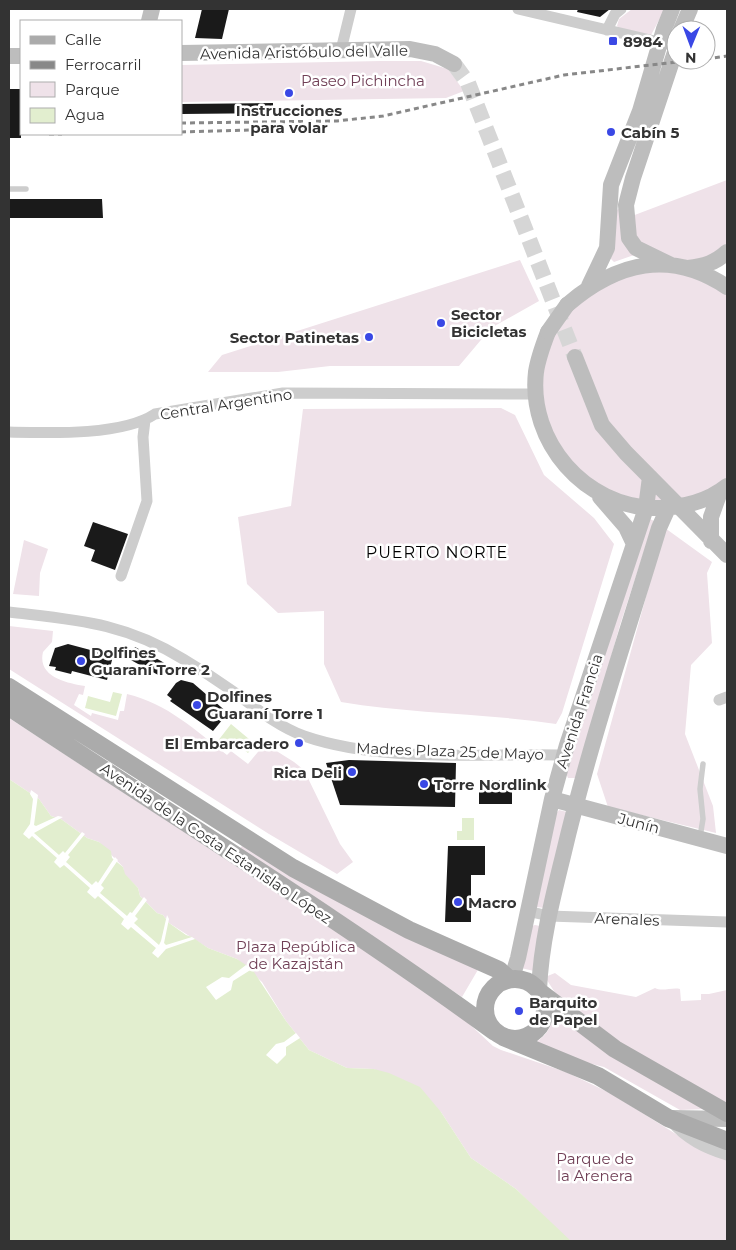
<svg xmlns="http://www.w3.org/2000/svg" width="736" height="1250" font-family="Montserrat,sans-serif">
<rect width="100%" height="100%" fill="#fff"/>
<path fill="#efe2e9" d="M632,9H665L651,35L619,28L617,26L619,19Z
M381,61H421L448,69L464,91L446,98L181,102V65Z
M727,180V244L701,261L673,260L640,244L635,236L632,216Z
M619,209L634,255L614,262L610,258L614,211Z
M520,260L539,301L491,328L459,366H330L278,372H208L222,355Z
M686,268L727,287V486L679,507L593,490L539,417L548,332L608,275Z
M501,408L515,415L544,475L594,518L614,544L562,713L556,724C484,713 412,714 341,702L324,664V611L278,613L247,584L238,517L291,506L303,409Z
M650,519L654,521L620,625L577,778H568L566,773L572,754Z
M665,528L712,562L707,573L712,643L691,665L685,734L713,806L716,833L608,807L597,774Z
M24,540L48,549L40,573L39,596L13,594Z
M9,626L53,631L52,642L43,652C37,677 67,683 85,686L83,695L79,694L74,705L91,716L92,713L118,720L120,711H124L127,694C168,704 195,730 227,755L231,751L248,764L262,747L257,742L259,740L294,762L304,770L340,844L353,862L337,874L269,834L9,669Z
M9,718L449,1005L493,1046L501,1050L566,1072L612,1094L695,1146L727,1159V1241H571L565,1237L516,1189L471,1158L441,1112L374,1069L347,1068L309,1050L286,1021L262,982L237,959L208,948L169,923L163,915L157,913L140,896L138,888L124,874L123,867L99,842L87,838L61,819L51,816L39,799L9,779Z
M559,810L567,812L545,908L536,907L555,815Z
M243,845L479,968L462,997L240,848Z
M535,925L540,926L534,971L521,968L532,926Z
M555,973L571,985L636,997L655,988C662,992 672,987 680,989L681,1001L701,1000V994H709L727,990V1106L674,1080L559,999L545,977Z
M554,1010L707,1109L680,1110L604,1067L584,1062L535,1043C547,1035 553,1026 554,1010Z"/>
<path fill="#e2eecf" d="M113,692L122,694L116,716L85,708L88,696L110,702Z
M231,724L255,744L248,753L231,740L224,748L217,742Z
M9,779L39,799L51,816L61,819L87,838L99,842L111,851L112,858L123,867L125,874L138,888L140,896L157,913L163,915L169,923L186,935L192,937L208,948L237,959L252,969L286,1021L309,1050L347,1068L374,1069L389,1073L420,1087L441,1112L471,1158L516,1189L571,1241H9Z
M462,818H474V840H457V831H462Z"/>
<path fill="#fff" d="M31,790L38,795L34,825L36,826L58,816L63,817L34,833L59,855L63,851L65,853L82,832L85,834L68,855L70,857L66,862L92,885L96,881L98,883L115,857L118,860L101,885L104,888L100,893L127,916L130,912L132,913L144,897L147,900L135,916L138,919L134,923L159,945L161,941L167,915L169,919L164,943L166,945L192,937L195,939L166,949L158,958L152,953L156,948L131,927L128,930L121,924L124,919L98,896L95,899L87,892L90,888L64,865L60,868L54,862L57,858L32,836L29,839L23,834L30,824L33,799L30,794Z
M246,965L252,969L233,981L231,990L216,1000L206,987L222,977L229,978Z
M296,1033L300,1038L286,1047V1055L277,1064L266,1055L276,1044L284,1042Z"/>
<path fill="#1a1a1a" d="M202,9H229L222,39L195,38Z
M578,9H610L600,17L577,12Z
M9,89H21V138H9Z
M273,103V113L181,114V104Z
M9,199H102L103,218H9Z
M93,522L128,534L115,570L91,561L95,550L84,546Z
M68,644L113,656L107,680L72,671L71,674L55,670L56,667L49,666L55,648Z
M135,647L161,661L169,666L160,676L129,659Z
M181,680L193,683L228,713L213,731L170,701L172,699L167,695L176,683Z
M349,760L456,763L455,807L340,805L326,763Z
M479,780H512V804H479Z
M448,846H485V875H471V922H445Z"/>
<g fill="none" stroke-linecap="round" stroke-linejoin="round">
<path stroke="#d6d6d6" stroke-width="16" stroke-dasharray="16 8" stroke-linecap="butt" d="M454,64L468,83L575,357"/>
<path stroke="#cdcdcd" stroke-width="5.5" d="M9,189H26
M700,837L703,819L700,789L703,764"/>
<path stroke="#cdcdcd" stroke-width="11" d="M518,9L676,46
M607,30L615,14L621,9
M341,50L351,9
M9,432C48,433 122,436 155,414L283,393L536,394
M121,576L147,501L143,437L145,420
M9,612C76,620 123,622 183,659C200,669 217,680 234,692C256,708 277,726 304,736C382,763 481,753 564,755
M719,700L727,697
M527,911L549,916L727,922
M671,1121C686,1139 705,1148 727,1155"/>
<path stroke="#bdbdbd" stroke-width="16" d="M149,21L152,9
M681,30L690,9
M181,53L410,49L435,54L454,64
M9,56H21
M671,265L636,248L629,238L626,205L633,178L676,49
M688,268C704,266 715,263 727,252
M589,286L607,248L611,185L640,111L664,29L672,9
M567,305C617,262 670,249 727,287
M548,332C543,345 538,358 536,372C528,442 585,507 655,508C681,508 707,502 727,486
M575,357L602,425L626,453L727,555
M600,497L626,527L634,544
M711,541V517L720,492
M552,799L727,846
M512,978L518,958L552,799L567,745L646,508L650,477
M539,990C541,944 552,900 563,856C589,745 626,637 659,528L668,508
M673,1118L727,1119"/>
<path stroke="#ababab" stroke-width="18" d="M9,687L293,868L409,930L499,970L509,979
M9,707C171,815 337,917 495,1032
M485 1009a30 30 0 1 1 60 0a30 30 0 1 1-60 0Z
M541,993L615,1049L727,1113
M503,1037L598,1076L668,1118L727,1141"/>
<path stroke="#888" stroke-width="3" stroke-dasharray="5 4" stroke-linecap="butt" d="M706,59L727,56
M181,123L337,121L383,116L564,75L694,60
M181,132L325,128
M49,134H62"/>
<path stroke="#bdbdbd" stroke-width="16" d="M548,332L567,305"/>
</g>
<g fill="#3a48e5" stroke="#fff" stroke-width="2">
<rect x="608" y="36" width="10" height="10" rx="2.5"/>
<circle cx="289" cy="93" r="5"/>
<circle cx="611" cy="132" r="5"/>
<circle cx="441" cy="323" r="5"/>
<circle cx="369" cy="337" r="5"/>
<circle cx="81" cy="661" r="5"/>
<circle cx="197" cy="705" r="5"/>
<circle cx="299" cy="743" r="5"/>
<circle cx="352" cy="772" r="5"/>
<circle cx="424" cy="784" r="5"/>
<circle cx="458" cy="902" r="5"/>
<circle cx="519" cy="1011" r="5"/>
</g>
<g text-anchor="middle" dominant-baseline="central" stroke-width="5" stroke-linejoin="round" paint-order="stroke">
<g font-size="15" font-weight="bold" fill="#333" stroke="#fff" text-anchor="start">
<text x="623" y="41">8984</text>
<text x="289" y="110" text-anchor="middle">Instrucciones<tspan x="289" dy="17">para volar</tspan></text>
<text x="621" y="132">Cabín 5</text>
<text x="451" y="314">Sector<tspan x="451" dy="17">Bicicletas</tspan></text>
<text x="359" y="337" text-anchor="end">Sector Patinetas</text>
<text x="91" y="652">Dolfines<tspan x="91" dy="17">Guaraní Torre 2</tspan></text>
<text x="207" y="696">Dolfines<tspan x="207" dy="17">Guaraní Torre 1</tspan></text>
<text x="289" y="743" text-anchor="end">El Embarcadero</text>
<text x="342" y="772" text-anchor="end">Rica Deli</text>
<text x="434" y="784">Torre Nordlink</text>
<text x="468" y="902">Macro</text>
<text x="529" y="1002">Barquito<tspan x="529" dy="17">de Papel</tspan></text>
</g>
<g font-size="15" fill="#333" stroke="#fff">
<text transform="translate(304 52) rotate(-1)">Avenida Aristóbulo del Valle</text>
<text transform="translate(226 404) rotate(-9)">Central Argentino</text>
<text transform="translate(579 711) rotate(-72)">Avenida Francia</text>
<text transform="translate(450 751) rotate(2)">Madres Plaza 25 de Mayo</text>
<text transform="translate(639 823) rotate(15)">Junín</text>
<text transform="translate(216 843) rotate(34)">Avenida de la Costa Estanislao López</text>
<text transform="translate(627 919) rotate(2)">Arenales</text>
</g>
<g font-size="15" fill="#703f56" stroke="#fff">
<text x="363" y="80">Paseo Pichincha</text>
<text x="296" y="946">Plaza República<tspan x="296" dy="17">de Kazajstán</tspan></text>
<text x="595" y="1158">Parque de<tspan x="595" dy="17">la Arenera</tspan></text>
</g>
<g font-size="16" letter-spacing="1" fill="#000" stroke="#fff">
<text x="437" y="552">PUERTO NORTE</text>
</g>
</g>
<rect width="736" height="1250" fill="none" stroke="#333333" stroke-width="20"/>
<rect x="20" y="20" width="162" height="115" fill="#ffffff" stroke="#adadad"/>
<rect x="30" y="36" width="25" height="8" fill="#ababab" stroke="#adadad"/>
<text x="65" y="45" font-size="15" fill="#333333">Calle</text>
<rect x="30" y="61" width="25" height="8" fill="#888888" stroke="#adadad"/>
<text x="65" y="70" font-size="15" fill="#333333">Ferrocarril</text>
<rect x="30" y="82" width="25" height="15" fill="#efe2e9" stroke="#adadad"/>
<text x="65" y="95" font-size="15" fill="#333333">Parque</text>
<rect x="30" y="108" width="25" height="15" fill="#e2eecf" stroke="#adadad"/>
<text x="65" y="120" font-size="15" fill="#333333">Agua</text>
<g transform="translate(691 45) rotate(181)"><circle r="24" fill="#ffffff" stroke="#adadad"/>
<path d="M0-4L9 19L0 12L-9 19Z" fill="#3a48e5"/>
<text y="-8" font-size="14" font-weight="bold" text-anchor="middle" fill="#333333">N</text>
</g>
</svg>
